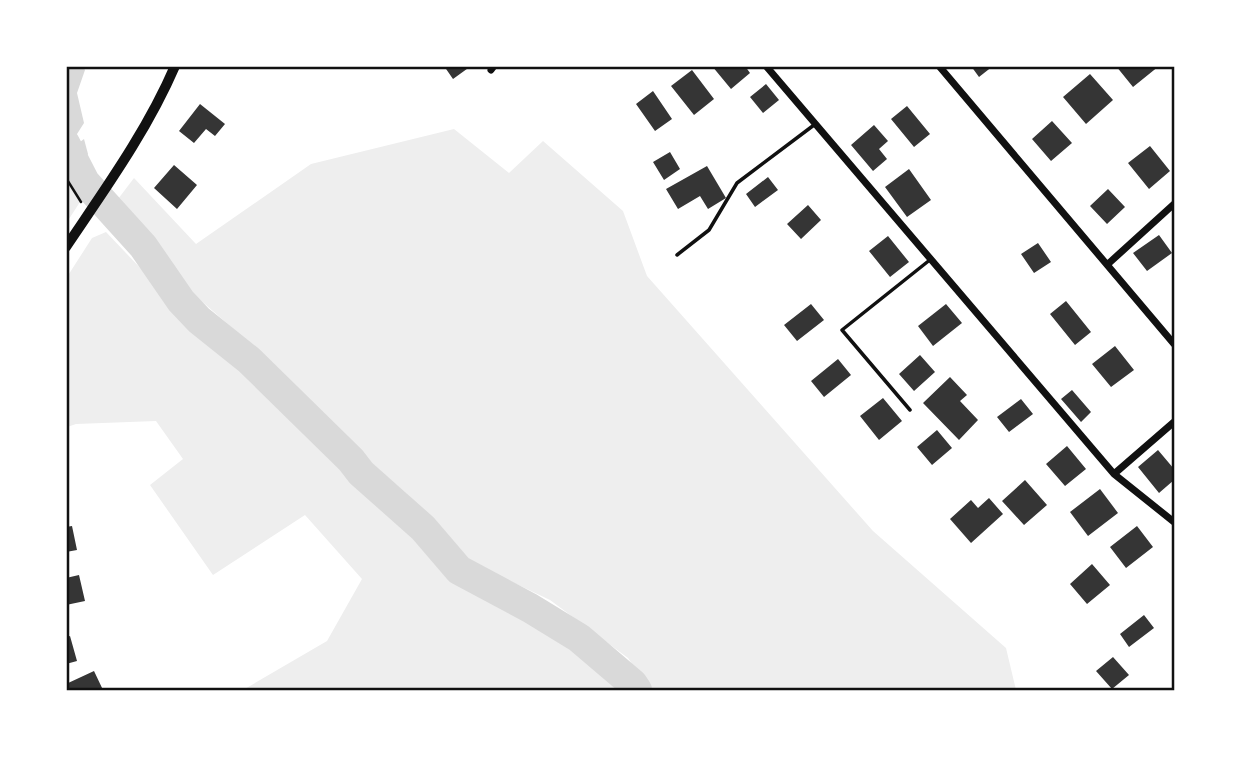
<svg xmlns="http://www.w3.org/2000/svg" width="1241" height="757" font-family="'Sofia Sans Condensed',sans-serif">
<rect width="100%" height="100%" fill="#fff"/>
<path fill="#eee" d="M454,129L509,173L543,141L623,211L647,276L873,531L1006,648L1016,690H650L628,658L550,600L472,563L406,493L345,440L279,369L198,298L122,214L115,203L134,178L196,244L311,164Z
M67,154L82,187L80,202L67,222Z
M106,232L185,315L265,386L331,461L389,509L461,584L535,620L613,675L625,690H243L327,641L362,579L305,515L213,575L150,485L183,459L156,421L76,424L67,427V277L92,238Z"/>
<path fill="#d9d9d9" d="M67,66L83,67L85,70L77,93L84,123L77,134L80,142L84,139L88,154L86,158L91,173L82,187L67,154Z"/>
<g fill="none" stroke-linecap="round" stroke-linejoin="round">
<path stroke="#d9d9d9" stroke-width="30" d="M66,145L85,182L143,246L181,301L199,320L249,360L351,460L361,473L423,528L459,570L530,608L579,638L633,684L637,690"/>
</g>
<path fill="#353535" d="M444,66H471L453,79Z
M712,66H745L750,73L731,89Z
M971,66H993L979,77Z
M1116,66H1159L1133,87Z
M692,70L714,99L694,115L671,86Z
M1090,74L1113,100L1086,124L1063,97Z
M766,84L779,100L763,113L750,97Z
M653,91L672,119L655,131L636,104Z
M200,104L225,124L215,136L206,129L194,143L179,131Z
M907,106L930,134L914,147L891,119Z
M1052,121L1072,143L1051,161L1032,139Z
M874,125L888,141L879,149L887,159L873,171L851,145Z
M1150,146L1170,171L1149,189L1128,163Z
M670,152L680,169L664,180L653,162Z
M174,165L197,185L177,209L154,188Z
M707,166L726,198L708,209L700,196L678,209L666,189Z
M909,169L931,200L907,217L885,187Z
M768,177L778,190L755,207L746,194Z
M1108,189L1125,207L1107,224L1090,206Z
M808,205L821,220L801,239L787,224Z
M1159,235L1172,253L1147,271L1133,253Z
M888,236L909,262L890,277L869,251Z
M1038,243L1051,262L1034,273L1021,254Z
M1066,301L1091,332L1075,345L1050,314Z
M811,304L824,320L797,341L784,325Z
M946,304L962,323L933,346L918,326Z
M1115,346L1134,370L1111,387L1092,364Z
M920,355L935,372L914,391L899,374Z
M838,359L851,375L824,397L811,381Z
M950,377L967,395L960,401L978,420L959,440L923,403Z
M1072,390L1091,412L1081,422L1061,399Z
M883,398L902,421L879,440L860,416Z
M1021,399L1033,414L1009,432L997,417Z
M937,430L952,448L932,465L917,447Z
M1067,446L1086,469L1065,486L1046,464Z
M1158,450L1174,469V480L1159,493L1138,467Z
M1025,480L1047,505L1024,525L1002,501Z
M1100,489L1118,513L1088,536L1070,512Z
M989,498L1003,514L971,543L950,519L971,500L978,508Z
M72,526L77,550L66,552V527Z
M1137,526L1153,547L1126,568L1110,547Z
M1092,564L1110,585L1087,604L1070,584Z
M79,575L85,601L66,605V578Z
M1144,615L1154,628L1129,647L1120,634Z
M70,636L77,661L66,664V637Z
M1113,657L1129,675L1112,689L1096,671Z
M94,671L103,690H66V684Z"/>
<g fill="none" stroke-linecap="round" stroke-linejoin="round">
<path stroke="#111" stroke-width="2.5" d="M66,178L81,202"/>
<path stroke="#111" stroke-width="3.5" d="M677,255L709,230L737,183L814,125
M910,410L842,330L931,259"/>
<path stroke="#111" stroke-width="7" d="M766,66L1114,474L1174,522
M939,66L1174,344
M491,70L494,66
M1108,264L1174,204
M1114,474L1174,422"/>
<path stroke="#111" stroke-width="10" d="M66,247C105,189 147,131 175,66"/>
</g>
<rect width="1241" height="757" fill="none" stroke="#ffffff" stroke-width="136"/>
<rect x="68" y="68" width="1105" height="621" fill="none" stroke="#111" stroke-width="2.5"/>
</svg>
